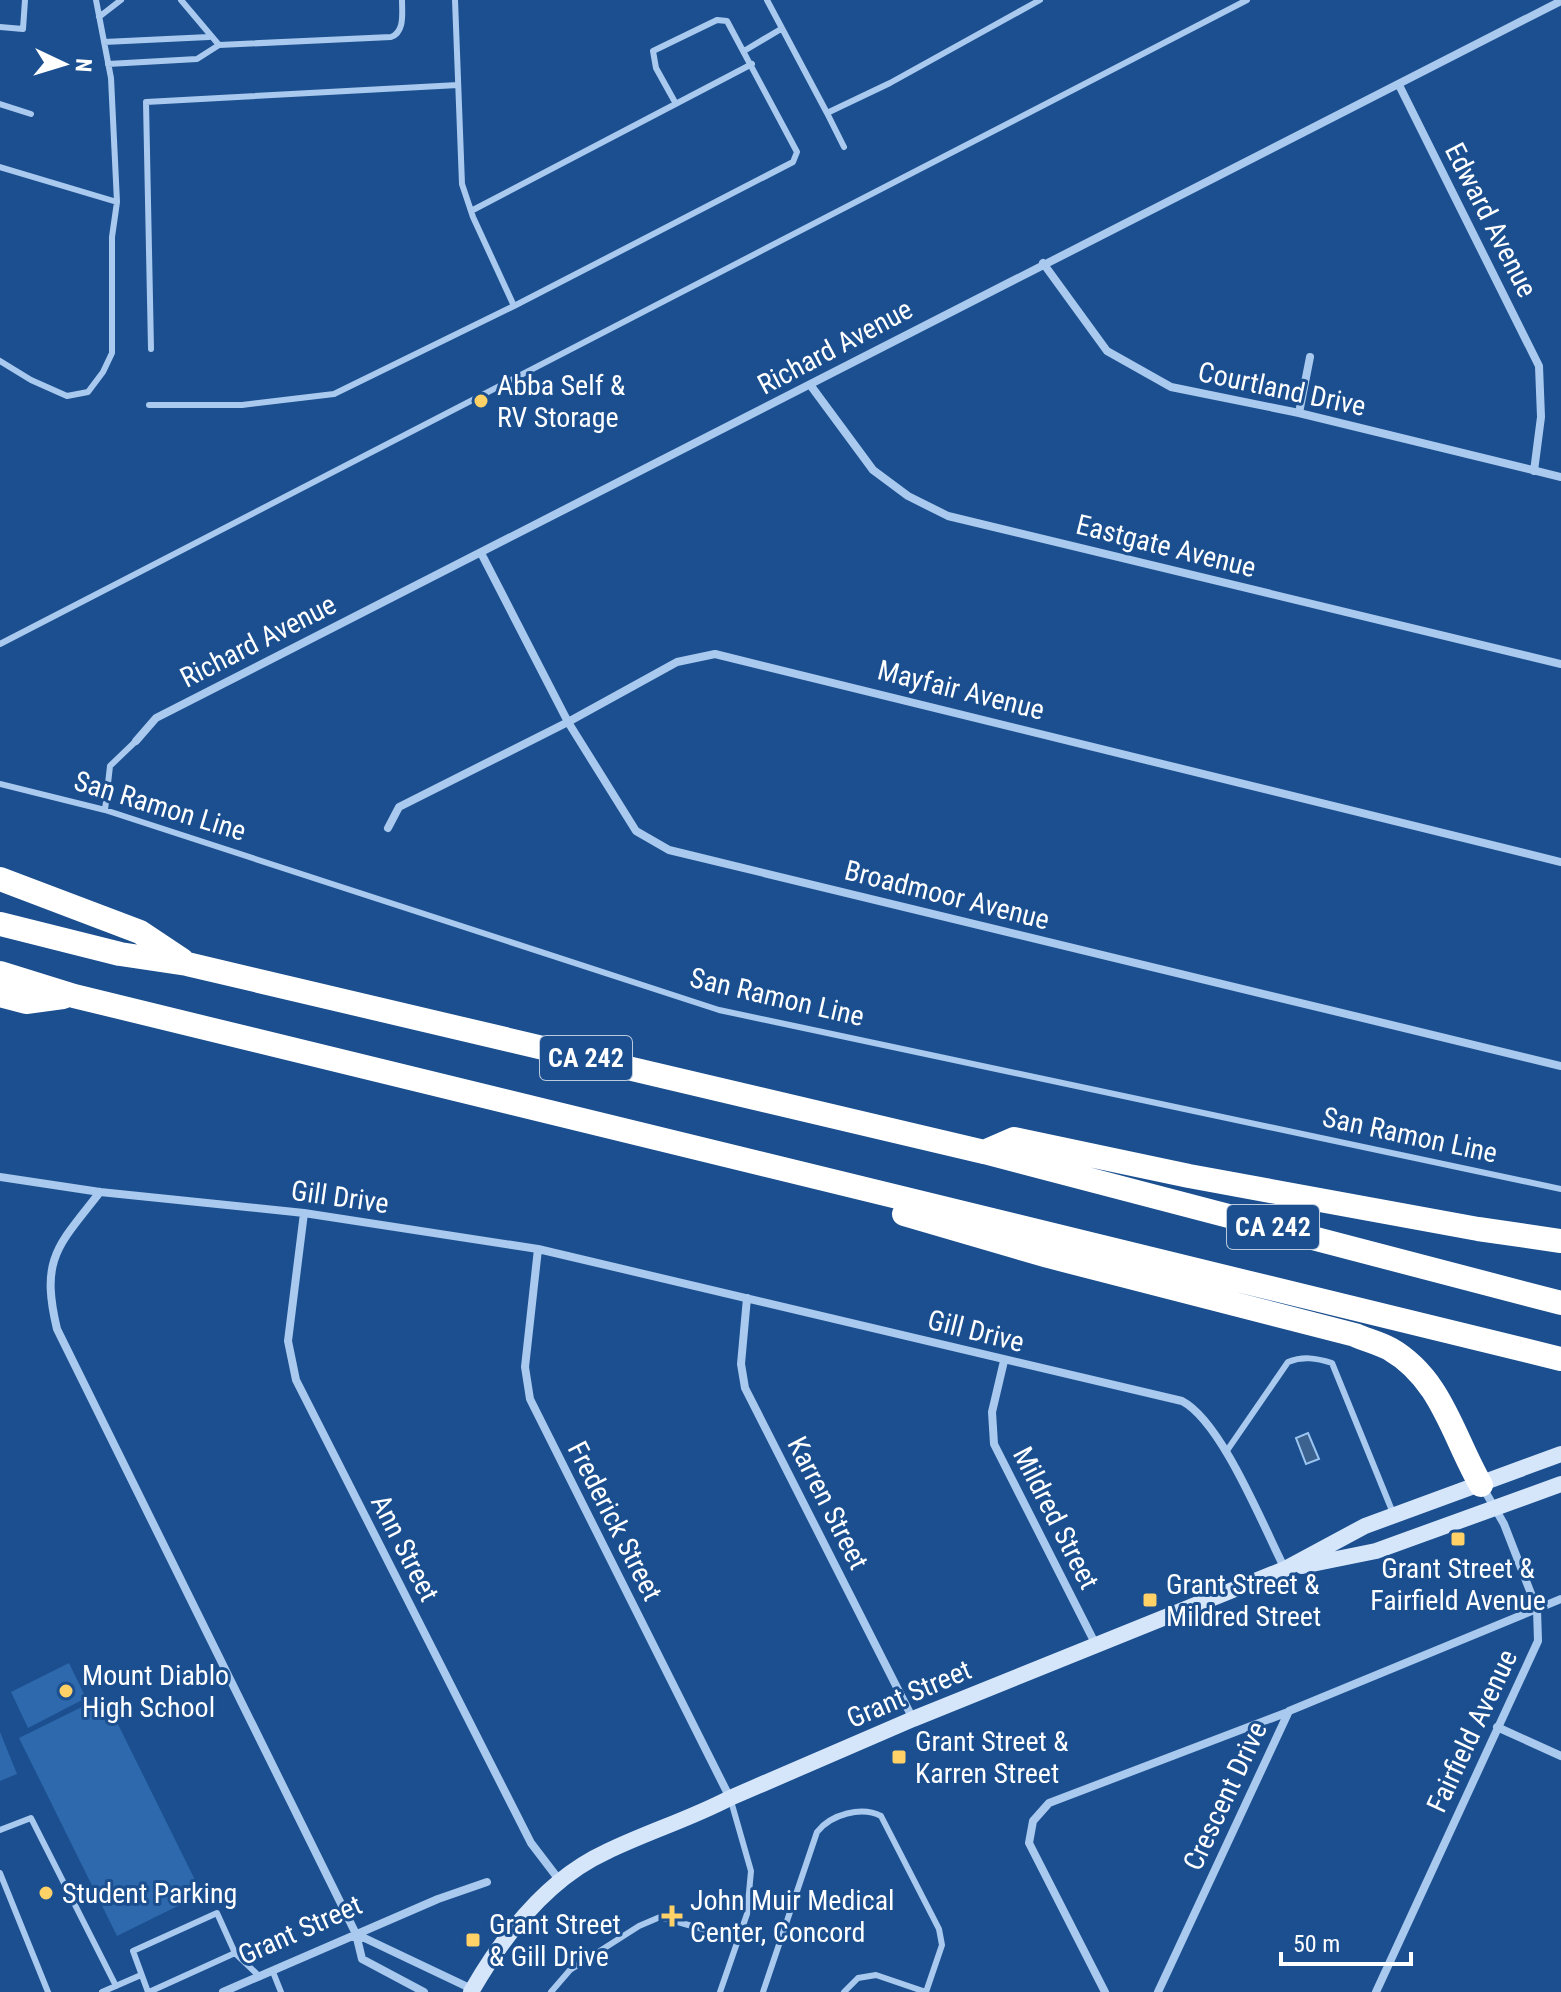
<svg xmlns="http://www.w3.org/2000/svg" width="1561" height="1992" font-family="'Roboto Condensed',sans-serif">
<rect width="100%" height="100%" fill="#1b4f8f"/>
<path fill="#2e69ad" d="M69,1663L86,1698L28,1728L11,1692Z
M104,1696L202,1894L117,1936L19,1738Z
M0,1732L17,1774L0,1781Z"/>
<path fill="#3c6290" stroke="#9cc4f0" stroke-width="2" d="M1308,1433L1319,1459L1306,1464L1296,1438Z"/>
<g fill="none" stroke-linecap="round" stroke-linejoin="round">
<path stroke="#a9c9ee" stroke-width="6" d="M181,0L219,45L391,37C405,32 402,13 402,0
M455,0L462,184L473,217L514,306
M767,0L827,113L890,83L1040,0
M99,17L121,0
M0,27L23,29L25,0
M104,42L209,37
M744,51L781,29
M108,64L197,59L219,45
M0,104L31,114
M827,113L844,147
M0,167L117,202
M471,211L752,64
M151,349L146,102L458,85
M0,361L31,380L67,396L88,392L103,372L112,353V237L117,202L111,78L96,0
M149,405H242L334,394L514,306L793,162L797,152L727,21L717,20L653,51L656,68L676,104
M0,644L1247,0
M0,784L105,810L719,1010L1561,1189
M105,810L110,766L136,741
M1226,1452L1288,1362C1303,1356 1316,1358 1332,1363L1393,1513
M0,1830L31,1818L116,1986
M0,1873L48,1992
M273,1972L281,1992
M102,1992L141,1975
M148,1992L133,1951L217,1913L235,1953L260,1977
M149,1992L235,1953
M551,1992L570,1970L639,1926L660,1917L738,1939
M720,1992L747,1914L751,1871L731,1801
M763,1992L817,1832C831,1814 862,1806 881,1816L939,1929L942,1945L926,1992L876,1975L858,1978L844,1992"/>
<path stroke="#a9c9ee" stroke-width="8" d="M1399,85L1539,366L1541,417L1534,471
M1043,263L1107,351L1171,387L1299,413L1561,477
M811,386L873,470L908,496L948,516L1561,664
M1299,413L1310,357
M481,553L568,722L636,831L669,850L1561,1066
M136,741L156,718L1561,1
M388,828L399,807L568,722L677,662L715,654L1561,862
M0,1177L100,1192L304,1213L538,1249L1182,1401C1222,1422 1263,1526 1285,1569
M100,1192C58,1246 40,1258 57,1329L356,1934L362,1959L424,1992
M304,1213L288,1341L296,1380L531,1843L560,1881
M538,1249L525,1367L530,1399L730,1798
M747,1298L741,1364L745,1388L913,1719
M1004,1361L992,1412L994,1444L1096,1645
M1497,1727L1561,1756
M356,1934L472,1989
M223,1992L438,1899L487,1882
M1105,1992L1029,1843L1033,1821L1049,1803L1288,1712
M1158,1992L1289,1711L1561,1599
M1376,1992L1538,1641L1537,1609L1504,1524L1482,1486"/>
<path stroke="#d6e6fa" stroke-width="16" d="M1302,1566L1376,1551L1561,1484
M471,1992C502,1938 547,1879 606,1852C647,1832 690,1819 730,1798L913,1719L1285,1569L1365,1526L1561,1454"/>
<path stroke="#fff" stroke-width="24" d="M0,879L140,932L182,960
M0,924L120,954L187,964L984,1152L1561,1303
M0,973L74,996L1561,1359
M0,995L26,1002L63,997
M984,1152L1014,1139L1189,1176L1478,1229L1561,1241
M904,1214L1048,1256L1355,1335C1366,1340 1379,1343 1390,1349C1442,1379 1453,1437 1481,1485"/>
</g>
<g fill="#ffd166" stroke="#1b4f8f" stroke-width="3">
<circle cx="481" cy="401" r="8"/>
<rect x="1450" y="1531" width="16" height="16" rx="4"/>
<rect x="1142" y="1592" width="16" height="16" rx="4"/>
<circle cx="66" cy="1691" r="8"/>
<rect x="891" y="1749" width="16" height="16" rx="4"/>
<circle cx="46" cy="1893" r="8"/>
<path d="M668 1904h8v8h8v8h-8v8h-8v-8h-8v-8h8z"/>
<rect x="465" y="1932" width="16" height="16" rx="4"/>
</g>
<g text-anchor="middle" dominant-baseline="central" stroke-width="6" stroke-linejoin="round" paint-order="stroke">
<g fill="#1b4f8f" stroke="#bbcadd" stroke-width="2">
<rect x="540" y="1036" width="92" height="44" rx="6"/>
<rect x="1227" y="1205" width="92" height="44" rx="6"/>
</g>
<g font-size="26" font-weight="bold" fill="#fff">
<text x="586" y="1058">CA 242</text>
<text x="1273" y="1227">CA 242</text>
</g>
<g font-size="28" fill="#fff" stroke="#1b4f8f">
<text transform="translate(1491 220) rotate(63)">Edward Avenue</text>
<text transform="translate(835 347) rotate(-28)">Richard Avenue</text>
<text transform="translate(1282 389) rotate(12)">Courtland Drive</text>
<text transform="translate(1166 546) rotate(14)">Eastgate Avenue</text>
<text transform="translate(258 641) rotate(-27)">Richard Avenue</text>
<text transform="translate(961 690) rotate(14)">Mayfair Avenue</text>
<text transform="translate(160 806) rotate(17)">San Ramon Line</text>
<text transform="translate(947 895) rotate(14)">Broadmoor Avenue</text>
<text transform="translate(777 997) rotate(13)">San Ramon Line</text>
<text transform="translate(1410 1135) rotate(12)">San Ramon Line</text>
<text transform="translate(340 1197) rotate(8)">Gill Drive</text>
<text transform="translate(976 1331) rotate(14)">Gill Drive</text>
<text transform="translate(828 1503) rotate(63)">Karren Street</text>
<text transform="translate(1056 1518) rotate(63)">Mildred Street</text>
<text transform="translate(615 1521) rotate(63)">Frederick Street</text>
<text transform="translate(405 1548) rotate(63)">Ann Street</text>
<text transform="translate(909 1694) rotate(-23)">Grant Street</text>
<text transform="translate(1472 1731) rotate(-65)">Fairfield Avenue</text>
<text transform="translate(1225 1796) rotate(-65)">Crescent Drive</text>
<text transform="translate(300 1930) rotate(-24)">Grant Street</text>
</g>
<g font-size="28" fill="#fff" stroke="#1b4f8f" text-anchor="start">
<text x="497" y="385">Abba Self &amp;<tspan x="497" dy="32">RV Storage</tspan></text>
<text x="1458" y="1568" text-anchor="middle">Grant Street &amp;<tspan x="1458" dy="32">Fairfield Avenue</tspan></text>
<text x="1166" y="1584">Grant Street &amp;<tspan x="1166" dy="32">Mildred Street</tspan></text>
<text x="82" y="1675">Mount Diablo<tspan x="82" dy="32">High School</tspan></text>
<text x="915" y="1741">Grant Street &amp;<tspan x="915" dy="32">Karren Street</tspan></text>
<text x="62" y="1893">Student Parking</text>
<text x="690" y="1900">John Muir Medical<tspan x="690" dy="32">Center, Concord</tspan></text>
<text x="489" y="1924">Grant Street<tspan x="489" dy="32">&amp; Gill Drive</tspan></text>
</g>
</g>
<g transform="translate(64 64) rotate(94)" stroke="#1b4f8f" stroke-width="6" paint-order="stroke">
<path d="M0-6L14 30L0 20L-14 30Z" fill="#ffffff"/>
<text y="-12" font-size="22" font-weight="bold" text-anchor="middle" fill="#ffffff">N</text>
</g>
<path d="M1281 1952v12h130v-12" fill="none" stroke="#ffffff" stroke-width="4"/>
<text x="1293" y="1952" font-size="24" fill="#ffffff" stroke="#1b4f8f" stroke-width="6" paint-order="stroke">50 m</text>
</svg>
